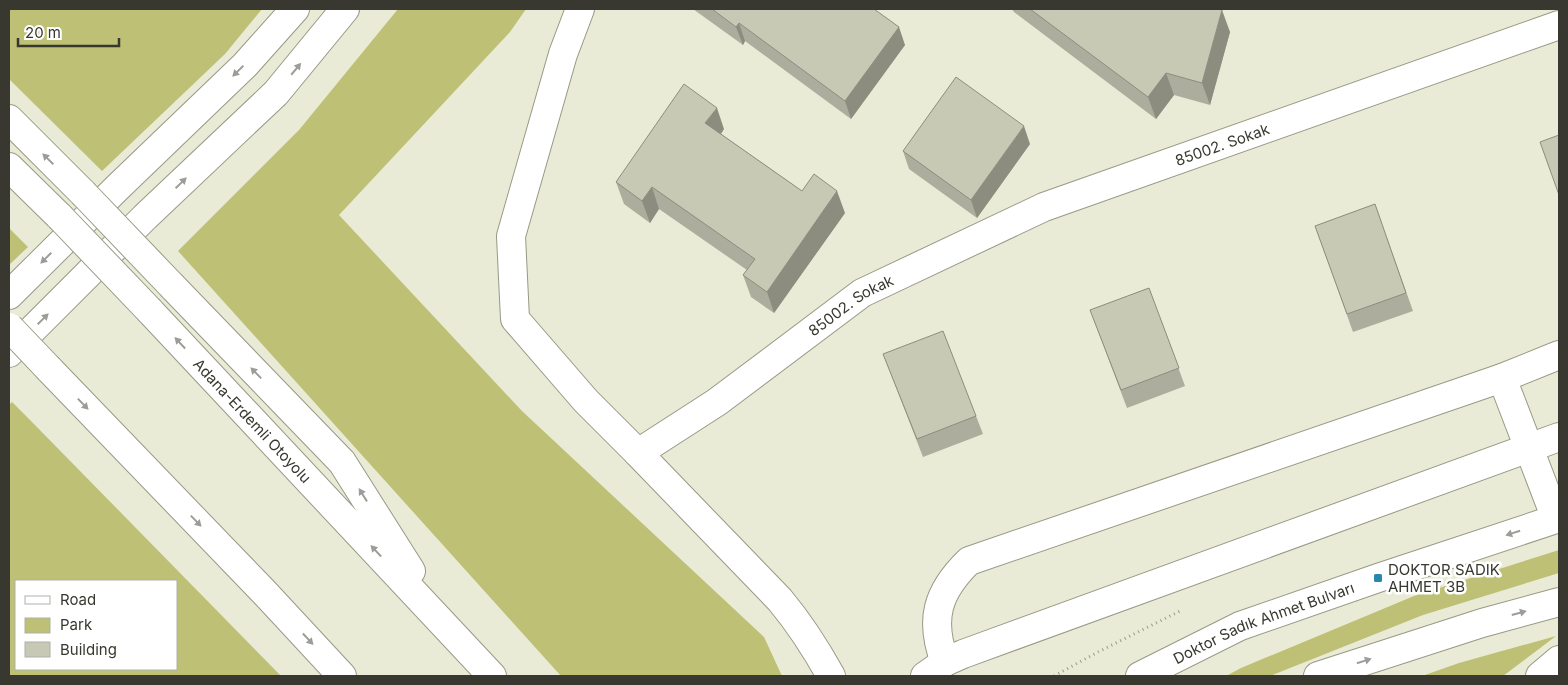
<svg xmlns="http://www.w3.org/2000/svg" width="1568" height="685" font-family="Inter,sans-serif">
<rect width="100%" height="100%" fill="#eaebd6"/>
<path fill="#bdc075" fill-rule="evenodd" d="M9,9H262L225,54L102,171L9,79Z
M398,9H526L510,32L339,215L522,411L764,637L782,676H561L178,251L299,130Z
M9,228L28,247L9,265Z
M12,402L31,421L281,676H9V405ZM16,581H176V669H16Z
M1559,550V573L1423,615L1270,676H1226L1241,668L1414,596Z
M1556,636L1503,676H1422L1459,663Z"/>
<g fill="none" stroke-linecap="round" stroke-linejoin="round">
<defs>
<g id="minor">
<path id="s1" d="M580,9L563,54L511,236L515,319L586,401L638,453L717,402L862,293L1044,207L1559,25"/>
<path d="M1502,378L1556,519"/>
<path d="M638,453L780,600C800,624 816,649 831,676"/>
<path d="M945,662C929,620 937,592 969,561L1502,378L1559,355"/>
<path d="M925,676L945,662L963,654L1559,437"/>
</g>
<g id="major">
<path id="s2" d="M1140,676L1240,626L1378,578L1559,518"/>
<path d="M1318,676L1482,623L1559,602"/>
</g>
<g id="highway">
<path d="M9,119L83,193"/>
<path d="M9,167L60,217"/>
<path d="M173,287L342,462L411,571"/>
<path d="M9,295L118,187L245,65L295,9"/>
<path id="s3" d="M150,311L492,676"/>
<path d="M9,353L145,217L276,93L345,9"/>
<path d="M49,369L264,592L342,676"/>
<path d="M1540,676L1559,660"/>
</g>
</defs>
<use href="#minor" stroke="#989985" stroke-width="30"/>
<use href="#major" stroke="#989985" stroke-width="30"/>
<use href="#highway" stroke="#989985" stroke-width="30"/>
<path stroke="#9a9b8b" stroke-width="3" stroke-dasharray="1 4" stroke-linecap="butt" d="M1054,676L1098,652L1182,610"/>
<use href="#minor" stroke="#fff" stroke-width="28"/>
<use href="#major" stroke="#fff" stroke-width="28"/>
<use href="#highway" stroke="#fff" stroke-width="28"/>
<defs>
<path id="highway-bridge" d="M83,193L173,287
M60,217L150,311
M9,327L49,369"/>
</defs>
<use href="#highway-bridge" stroke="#989985" stroke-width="30" stroke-linecap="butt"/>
<use href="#highway-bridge" stroke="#fff" stroke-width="28"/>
</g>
<path fill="#acad9c" d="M693,9H874L905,45L851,119L745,41L743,45Z
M1012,9H1218L1230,32L1210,105L1174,95L1156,119L1014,12Z
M724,129L721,134L802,191L845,213L774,313L751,297L743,275L747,270L659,209L650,223L624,204L616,182Z
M1030,144L977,218L909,169L903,151Z
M1375,204L1413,311L1353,332L1315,226Z
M1149,288L1185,386L1127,408L1090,310Z
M883,354L976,416L983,434L923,457Z"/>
<path fill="#8c8d7f" d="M1222,10L1230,32L1210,105L1202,83Z
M739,23L745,41L743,45L736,27Z
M899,27L905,45L851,119L845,101Z
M1166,73L1174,95L1156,119L1148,97Z
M717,108L724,129L713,145L705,123Z
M1024,126L1030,144L977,218L971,200Z
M652,187L659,209L650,223L642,201Z
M837,191L845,213L774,313L767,292Z"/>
<path fill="#c8c9b5" stroke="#8c8d7f" d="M712,9H874L899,27L845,101L739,23L736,27Z
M1030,9H1218L1222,10L1202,83L1166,73L1148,97Z
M956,77L1024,126L971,200L903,151Z
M684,84L717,108L705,123L802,191L814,174L837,191L767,292L743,275L755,259L652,187L642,201L616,182Z
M1559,135V195L1540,142Z
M1375,204L1406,293L1347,314L1315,226Z
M1149,288L1179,368L1121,390L1090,310Z
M943,331L976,416L917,439L883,354Z"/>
<defs><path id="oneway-solid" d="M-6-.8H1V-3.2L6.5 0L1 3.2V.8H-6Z" transform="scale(1.25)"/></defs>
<g fill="#9c9c98">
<use href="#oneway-solid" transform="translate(296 69) rotate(-50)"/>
<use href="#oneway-solid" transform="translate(238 71) rotate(136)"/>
<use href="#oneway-solid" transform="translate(48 159) rotate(-135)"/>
<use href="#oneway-solid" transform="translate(181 183) rotate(-44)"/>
<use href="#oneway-solid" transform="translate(46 258) rotate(135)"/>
<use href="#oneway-solid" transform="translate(43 319) rotate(-45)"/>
<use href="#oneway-solid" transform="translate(180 343) rotate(-133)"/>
<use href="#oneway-solid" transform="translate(256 373) rotate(-134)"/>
<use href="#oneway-solid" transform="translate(83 404) rotate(46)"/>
<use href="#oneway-solid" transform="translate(363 495) rotate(-122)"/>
<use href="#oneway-solid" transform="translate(196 521) rotate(46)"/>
<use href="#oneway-solid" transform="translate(1513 533) rotate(162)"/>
<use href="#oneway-solid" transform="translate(376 551) rotate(-133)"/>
<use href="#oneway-solid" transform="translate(1519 613) rotate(-15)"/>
<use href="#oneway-solid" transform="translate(308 639) rotate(47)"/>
<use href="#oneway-solid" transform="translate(1364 661) rotate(-18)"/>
</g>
<rect fill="#2786b2" stroke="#fff" stroke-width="2" x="1373" y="573" width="10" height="10" rx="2.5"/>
<g text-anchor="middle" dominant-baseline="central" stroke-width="5" stroke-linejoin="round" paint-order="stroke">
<g font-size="15" fill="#383830" stroke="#fff">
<text stroke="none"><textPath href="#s1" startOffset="1168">85002. Sokak</textPath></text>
<text stroke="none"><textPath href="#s1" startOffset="762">85002. Sokak</textPath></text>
<text stroke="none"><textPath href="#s3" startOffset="150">Adana-Erdemli Otoyolu</textPath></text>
<text stroke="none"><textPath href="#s2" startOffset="135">Doktor Sadık Ahmet Bulvarı</textPath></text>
</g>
<g font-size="15" fill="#383830" stroke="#fff" text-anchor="start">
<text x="1388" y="569">DOKTOR SADIK<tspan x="1388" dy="17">AHMET 3B</tspan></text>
</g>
</g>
<rect width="1568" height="685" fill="none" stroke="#383830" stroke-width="20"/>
<rect x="15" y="580" width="162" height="90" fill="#ffffff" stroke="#afafac"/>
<rect x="25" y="596" width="25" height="8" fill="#ffffff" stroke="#afafac"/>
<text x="60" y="605" font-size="15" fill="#383830">Road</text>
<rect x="25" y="618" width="25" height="15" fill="#bdc075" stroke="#afafac"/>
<text x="60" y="630" font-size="15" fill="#383830">Park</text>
<rect x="25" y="642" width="25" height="15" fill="#c8c9b5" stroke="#afafac"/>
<text x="60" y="655" font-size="15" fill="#383830">Building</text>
<path d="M18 38v8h101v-8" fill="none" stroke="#383830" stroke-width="2.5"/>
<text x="25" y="38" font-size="15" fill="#383830" stroke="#ffffff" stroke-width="4" paint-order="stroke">20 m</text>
</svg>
